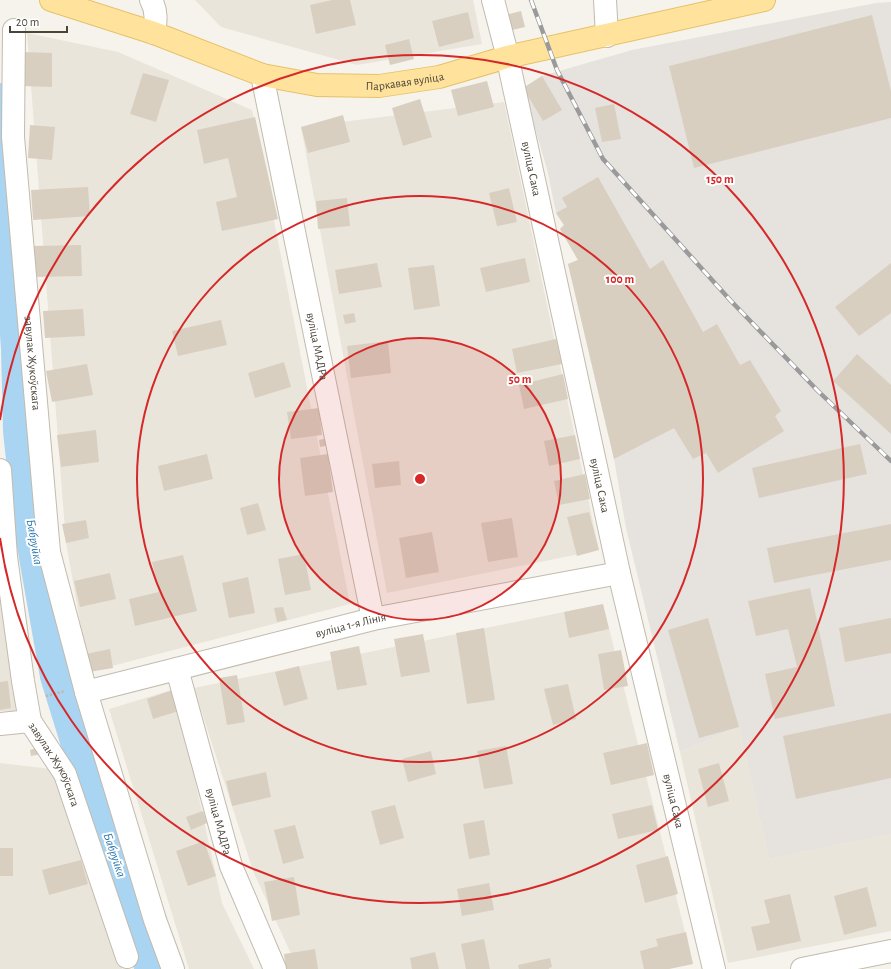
<svg xmlns="http://www.w3.org/2000/svg" width="891" height="969" font-family="'Alegreya Sans',sans-serif">
<rect width="100%" height="100%" fill="#f6f3ec"/>
<path fill="#eae5da" d="M195,0H473L482,44L357,65L221,27Z
M27,33L118,52L252,110L350,604L89,672L66,543Z
M504,102L599,550L387,593L301,127Z
M0,537L16,711H0Z
M603,604L693,964L667,969H298L253,871L194,688Z
M175,689L222,903L254,969H189L109,709Z
M739,727L769,859L891,834V931L728,963L680,752Z
M0,763L51,769L122,969H0Z"/>
<path fill="#e6e2dd" d="M891,2V834L769,859L739,727L680,752L626,528L614,459L568,264L578,260L560,229L564,225L556,213L547,169L523,88L542,76L632,50L876,3Z"/>
<g fill="none" stroke-linecap="round" stroke-linejoin="round">
<path stroke="#a9d4f2" stroke-width="5.5" d="M140,969L147,952"/>
<path stroke="#a9d4f2" stroke-width="34" d="M0,100L18,348L20,431L30,523L57,676L91,786L122,874L152,969"/>
</g>
<path fill="#d8cfc1" d="M332,0H350L356,25L316,34L310,5Z
M521,11L525,27L508,31L505,15Z
M468,12L474,38L439,47L432,21Z
M872,15L891,91V118L694,168L669,66Z
M409,39L414,59L390,65L385,45Z
M22,52L52,53V87L21,86Z
M143,73L169,80L156,122L130,114Z
M542,76L562,110L543,121L523,88Z
M487,81L494,107L458,116L451,90Z
M420,99L432,137L403,146L392,108Z
M614,104L621,139L602,142L595,108Z
M343,115L350,142L308,153L301,127Z
M255,117L278,219L222,231L216,202L237,197L228,158L204,164L197,130Z
M30,125L55,127L52,160L28,158Z
M598,177L650,269L663,260L703,332L717,324L740,365L750,360L781,411L775,416L784,431L718,473L706,453L693,459L674,428L614,459L568,264L578,260L560,229L564,225L556,213L567,207L562,198Z
M88,187L90,216L33,220L31,190Z
M509,188L517,222L497,226L489,193Z
M347,198L350,226L318,229L316,201Z
M81,245L82,276L34,277L33,246Z
M525,258L530,282L486,292L480,268Z
M377,263L382,287L339,294L335,270Z
M891,263V313L859,336L835,307Z
M434,265L440,306L414,310L408,268Z
M83,309L85,336L45,338L43,311Z
M354,313L356,322L345,324L343,315Z
M221,320L227,345L178,356L172,331Z
M556,339L562,364L517,373L512,349Z
M388,341L391,373L351,378L347,346Z
M857,354L891,385V434L833,381Z
M284,362L291,387L255,398L248,373Z
M87,364L93,395L52,402L46,371Z
M563,374L568,399L524,409L519,385Z
M319,408L322,435L291,439L287,412Z
M96,430L99,462L61,467L57,435Z
M575,435L580,459L549,466L544,441Z
M332,437L333,444L320,447L319,440Z
M860,444L867,474L759,498L752,468Z
M207,454L213,479L164,491L158,466Z
M328,454L333,492L305,496L300,458Z
M399,461L401,485L375,488L372,464Z
M585,474L590,499L559,505L554,481Z
M258,503L266,530L247,535L240,508Z
M589,512L599,550L577,556L567,517Z
M512,518L518,557L488,562L481,523Z
M86,520L89,538L66,543L62,524Z
M891,524V560L774,583L767,548Z
M432,532L439,572L406,578L399,538Z
M304,554L311,590L285,595L278,559Z
M183,555L197,611L135,626L129,599L159,592L152,562Z
M110,573L116,599L80,607L74,581Z
M248,577L255,613L229,618L222,583Z
M810,588L835,706L775,719L765,674L797,667L788,629L756,636L748,601Z
M603,604L609,629L569,638L564,612Z
M283,607L287,620L277,622L274,608Z
M708,618L739,727L699,738L668,630Z
M891,618V653L845,662L839,628Z
M484,628L495,700L467,704L456,633Z
M423,634L430,672L401,677L394,639Z
M359,646L367,685L337,690L330,652Z
M110,649L113,668L89,672L86,654Z
M621,650L628,686L604,690L598,654Z
M299,666L308,699L284,706L275,672Z
M237,675L245,722L227,725L219,678Z
M8,681L11,708L0,710V682Z
M568,684L576,719L553,725L544,689Z
M175,689L182,710L153,719L147,699Z
M891,713V778L796,799L783,736Z
M647,743L654,775L611,785L603,753Z
M506,746L513,784L484,789L477,751Z
M39,747L41,754L31,756L30,750Z
M431,751L436,774L408,782L402,759Z
M719,763L729,801L708,807L698,769Z
M266,772L271,797L232,806L226,781Z
M395,805L404,838L380,845L371,811Z
M652,805L658,830L618,839L612,814Z
M203,811L207,823L191,830L186,817Z
M484,820L490,855L469,859L463,824Z
M295,825L304,858L283,864L274,830Z
M204,841L216,876L188,886L176,851Z
M0,848H13V876H0Z
M668,856L678,894L645,903L636,865Z
M81,860L88,884L49,895L42,870Z
M294,877L300,915L272,921L264,882Z
M489,883L494,910L462,916L457,889Z
M867,887L877,926L844,935L834,896Z
M790,894L801,941L757,951L751,927L770,923L764,900Z
M686,932L693,964L669,969H644L640,951L658,946L656,939Z
M484,939L490,969H466L461,944Z
M315,949L318,969H286L284,954Z
M435,952L439,969H412L410,958Z
M550,958L552,967L549,968V969H519L518,965Z"/>
<g fill="none" stroke-linecap="round" stroke-linejoin="round">
<defs>
<g id="minor">
<path d="M151,0C157,11 156,21 154,33"/>
<path id="s1" d="M493,0L505,46L619,573L714,969"/>
<path d="M605,0L607,36"/>
<path id="s2" d="M14,30L13,137L49,552L86,692L155,920L173,969"/>
<path id="s3" d="M262,75L373,619"/>
<path id="s4" d="M0,470L6,557L23,681L30,721L65,774L127,957"/>
<path id="s5" d="M177,669L231,866L275,969"/>
<path id="s6" d="M86,692L373,619L619,573"/>
<path d="M0,724L30,721"/>
<path d="M802,969L891,951"/>
</g>
<g id="major">
<path id="s7" d="M51,0L154,33L262,75L317,85L379,86L439,77L507,57L764,0"/>
</g>
</defs>
<use href="#minor" stroke="#c2bbae" stroke-width="24"/>
<use href="#major" stroke="#e6c16a" stroke-width="24"/>
<path stroke="#c4b79f" stroke-width="2.5" stroke-dasharray="2 2" stroke-linecap="butt" d="M46,696L65,691"/>
<use href="#minor" stroke="#fff" stroke-width="22"/>
<use href="#major" stroke="#ffe39c" stroke-width="22"/>
<defs>
<path id="rail" d="M531,0L557,70L603,159L731,301L818,391L891,461"/>
</defs>
<use href="#rail" stroke="#9a9a9a" stroke-width="4.5"/>
<use href="#rail" stroke="#fff" stroke-width="3" stroke-dasharray="9" stroke-linecap="butt"/>
</g>
<circle cx="420" cy="479" r="141" fill="#d62828" fill-opacity=".12"/>
<g fill="none" stroke="#d62828" stroke-width="2">
<circle cx="420" cy="479" r="141"/>
<circle cx="420" cy="479" r="283"/>
<path d="M0 420A424 424 0 1 1 0 538"/>
</g>
<g text-anchor="middle" dominant-baseline="central" stroke-width="4" stroke-linejoin="round" paint-order="stroke">
<g font-size="12" fill="#4b4439" stroke="#fff">
<text stroke="none"><textPath href="#s7" startOffset="368">Паркавая вуліца</textPath></text>
<text stroke="none"><textPath href="#s1" startOffset="173">вуліца Сака</textPath></text>
<text stroke="none"><textPath href="#s3" startOffset="277">вуліца МАДРа</textPath></text>
<text stroke="none"><textPath href="#s2" startOffset="334">завулак Жукоўскага</textPath></text>
<text stroke="none"><textPath href="#s1" startOffset="497">вуліца Сака</textPath></text>
<text stroke="none"><textPath href="#s6" startOffset="273">вуліца 1-я Лінія</textPath></text>
<text stroke="none"><textPath href="#s4" startOffset="303">завулак Жукоўскага</textPath></text>
<text stroke="none"><textPath href="#s1" startOffset="821">вуліца Сака</textPath></text>
<text stroke="none"><textPath href="#s5" startOffset="158">вуліца МАДРа</textPath></text>
</g>
<g font-size="13" font-style="italic" fill="#2e7ab2" stroke="#fff">
<text transform="translate(34 542) rotate(80)">Бабруйка</text>
<text transform="translate(114 855) rotate(71)">Бабруйка</text>
</g>
</g>
<circle cx="420" cy="479" r="6" fill="#d62828" stroke="#fff" stroke-width="2"/>
<g font-size="12" text-anchor="middle" font-weight="bold" fill="#d62828" stroke="#fff" stroke-width="4" stroke-linejoin="round" paint-order="stroke">
<text x="720" y="183">150 m</text>
<text x="620" y="283">100 m</text>
<text x="520" y="383">50 m</text>
</g>
<path d="M10 26v6h57v-6" fill="none" stroke="#4b4439" stroke-width="2"/>
<text x="16" y="26" font-size="12" fill="#4b4439" stroke="#ffffff" stroke-width="3" paint-order="stroke">20 m</text>
</svg>
